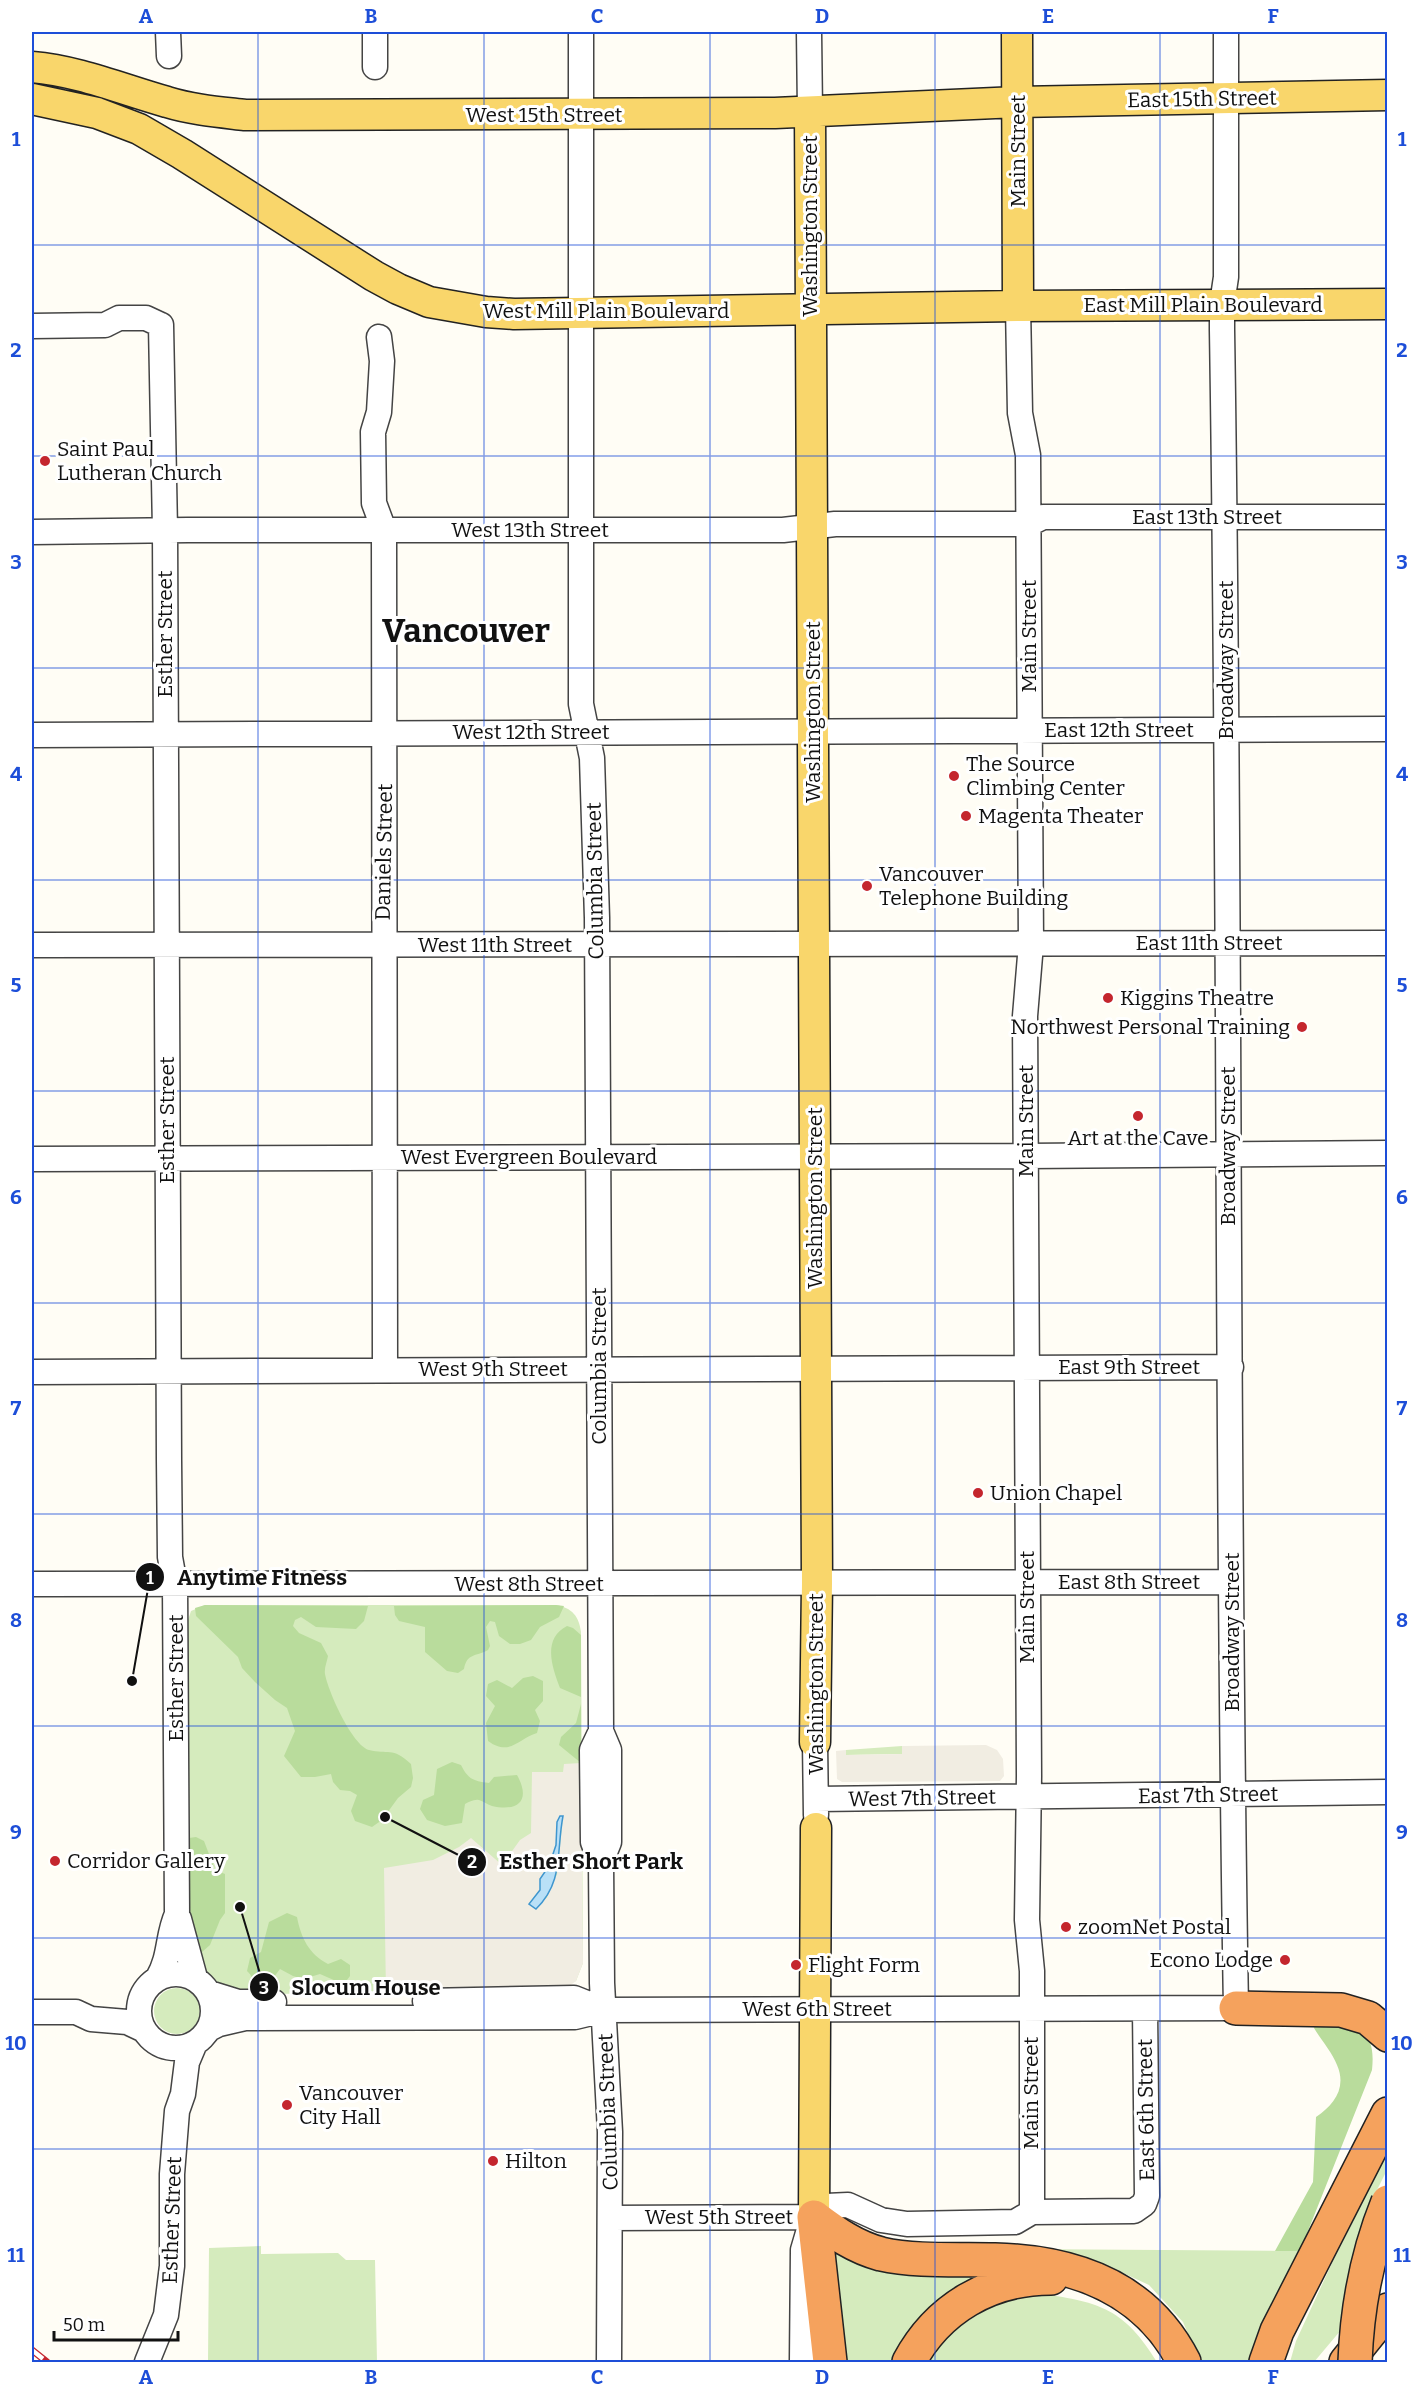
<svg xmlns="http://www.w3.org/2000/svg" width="1419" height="2394" font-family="Bitter,serif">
<rect width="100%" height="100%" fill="#fffdf5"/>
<path fill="#d5ebbd" d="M205,1605H556C572,1608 579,1616 581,1632L583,1963L576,1981L550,1992L253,1994C207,1987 202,1981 190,1937L188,1620L191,1611Z
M902,1746L903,1754L846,1755V1750Z
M154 2011a23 23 0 1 1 46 0a23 23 0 1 1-46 0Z
M1387,2153V2170L1377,2190L1341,2330L1314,2362H1290L1296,2341L1333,2261Z
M828,2242L970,2271L973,2282L896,2362H839Z
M261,2246V2254L338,2253L346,2260H375L377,2362H208L209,2248Z
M1016,2249L1300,2251L1250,2362H1200L1183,2322L1149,2285L1095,2260Z
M1042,2294C1101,2302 1125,2310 1157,2362H928L949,2334L993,2304Z"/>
<path fill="#b9dc9c" d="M205,1605L368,1606L364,1621L356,1629L316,1627L301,1617L295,1620L293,1626L299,1633L321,1643L328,1656C327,1662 324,1668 325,1674C328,1691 352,1745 369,1750C388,1755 392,1746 411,1764L413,1778L411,1787L398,1798L382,1820L372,1827L355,1821L351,1811L357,1795L350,1791L340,1790L333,1782L331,1774L315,1777H301L284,1756L295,1731L287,1708L275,1700L255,1682L242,1668L238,1657L196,1616L195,1608Z
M556,1605L564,1606L559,1617L540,1627L531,1640L520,1644H510L499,1636L495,1622L490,1621L486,1627L490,1646L488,1650C475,1657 467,1653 464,1669L458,1673L447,1671L425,1652V1627L399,1621L395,1615L394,1606Z
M567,1626L573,1628L581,1635V1697L560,1688C552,1667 542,1639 567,1626Z
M533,1676L543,1681V1701L535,1710L540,1721L537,1733C519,1738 510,1757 488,1741L486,1723L495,1706L486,1696L488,1684L497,1680L512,1688L523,1678Z
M581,1704V1763L559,1745L561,1737L576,1723Z
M452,1762L461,1765C468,1779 473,1781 489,1783L494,1777L517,1775C531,1800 519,1812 492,1806C488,1805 483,1801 479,1800C474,1799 469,1802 465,1804L462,1823L445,1826L427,1820L420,1809L423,1800L434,1795L437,1769Z
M196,1837L204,1841L215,1870L225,1874V1913L220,1920L210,1945L202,1952L192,1953L190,1937L189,1838Z
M287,1913L297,1917C301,1938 309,1954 328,1964L341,1959L350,1965V1976L347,1980L336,1981L320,1974L303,1979L293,1976L280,1969L274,1977L268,1994H253C256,1984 254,1978 247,1971L250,1958L261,1952L269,1922Z
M1315,2023C1352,2027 1377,2023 1372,2070L1300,2251H1275L1313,2182L1316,2117C1334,2105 1347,2088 1337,2065C1332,2052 1321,2040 1314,2028Z"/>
<path fill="#f1ede2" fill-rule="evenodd" d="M986,1745L997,1750L1003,1759L1004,1776L1000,1781L842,1782L837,1779L836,1751L846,1750V1755L902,1754V1746Z
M581,1763L583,1963L576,1981L568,1987L550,1992L386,1993L384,1868L433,1860L459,1847L471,1838L502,1865L520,1840L531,1833L532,1772H563L564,1764ZM563,1817L557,1875L549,1887L547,1898L529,1903L540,1890V1879L549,1866L556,1844L557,1822Z"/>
<path fill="#b9e0f7" stroke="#3f96cf" stroke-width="1.5" d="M560,1816H563C556,1852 564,1882 536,1909L529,1904L540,1890V1879L549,1866L556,1845L557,1822Z"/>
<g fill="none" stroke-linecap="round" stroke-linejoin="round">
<defs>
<path id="minor" d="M168,32L169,56
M375,32V67
M581,32V704L592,758L597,918L601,1731L609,1750V1842L601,1862L602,1983L610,2132L609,2362
M809,32L810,112
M1018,306L1020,413L1028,455L1031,944L1025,1016L1029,1776L1027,1920L1032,1971V2212
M32,326L105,325L119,318H146L161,325
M379,337L382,361L379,412L373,432L374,503L384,530L385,1370
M32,532L188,530H783L835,524H1029L1043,517H1388
M32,735L1388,729
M32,945L1388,943
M32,1159L1026,1156L1388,1153
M32,1372L1231,1367
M32,1584L1231,1582
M815,1742L816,1815
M816,1799L1388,1792
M600,1860L593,1842L592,1750L601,1731
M179,1919L195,1978
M139 2011a37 37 0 1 1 74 0a37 37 0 1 1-74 0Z
M158,1978C171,1955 167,1936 177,1914L175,1585L170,1557L169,1460L165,530L161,325
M209,1993L238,2002H274
M425,2001L574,1998L604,2010
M32,2012H76L91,2019L127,2022L144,2030
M209,2029L219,2024L245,2018L575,2017L604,2010L1236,2008C1226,1449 1231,889 1222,330V304L1226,277V32
M1032,2212L1134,2211L1144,2204L1147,2196L1145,2009
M611,2218L814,2217L826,2206L848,2205L881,2220L907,2224L1015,2222L1032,2212
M147,2362L166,2315L172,2266V2174L177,2111L183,2094L187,2062L195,2043
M802,2362L803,2250L808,2233"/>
<path id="major" d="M1017,32L1018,306
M32,67C79,71 121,89 167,102C193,110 219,112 245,115L775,113L1017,102L1388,95
M32,99L97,113L139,129L182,154L374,276L398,289L429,302L486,312L514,314L1018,306L1388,304
M810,112L817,1583L815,1742
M814,2217L816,1828"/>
<path id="highway" d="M1236,2008L1341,2010L1368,2018L1388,2035
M814,2217C835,2233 855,2247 881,2254C917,2262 957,2259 995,2260C1074,2262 1146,2287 1184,2362
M814,2217L830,2362
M909,2362C938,2308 990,2278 1051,2278
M1266,2362L1277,2331L1388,2114
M1346,2362L1388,2310"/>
</defs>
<use href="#minor" stroke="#444" stroke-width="27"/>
<use href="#major" stroke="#222" stroke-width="33"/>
<use href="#highway" stroke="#222" stroke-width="36"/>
<use href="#minor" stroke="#fff" stroke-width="24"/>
<use href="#major" stroke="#f9d66b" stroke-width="30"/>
<use href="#highway" stroke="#f5a25d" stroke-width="33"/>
<defs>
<path id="rail" d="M32,2350L47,2362"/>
</defs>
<use href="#rail" stroke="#c4262e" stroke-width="7"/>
<use href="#rail" stroke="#fff" stroke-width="4.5" stroke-dasharray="14" stroke-linecap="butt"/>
<defs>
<path id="highway-bridge" d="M1355,2362C1357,2307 1367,2254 1388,2202"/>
</defs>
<use href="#highway-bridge" stroke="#222" stroke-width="36" stroke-linecap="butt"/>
<use href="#highway-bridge" stroke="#f5a25d" stroke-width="33"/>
</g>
<path fill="none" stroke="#1d4ed8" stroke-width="1.5" stroke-opacity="0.55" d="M258,32V2362M484,32V2362M710,32V2362M935,32V2362M1160,32V2362M32,245H1388M32,456H1388M32,668H1388M32,880H1388M32,1091H1388M32,1303H1388M32,1514H1388M32,1726H1388M32,1938H1388M32,2149H1388"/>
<g fill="#c4262e" stroke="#fff" stroke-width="2">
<circle cx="45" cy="461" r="6"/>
<circle cx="954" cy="776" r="6"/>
<circle cx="966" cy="816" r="6"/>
<circle cx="867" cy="886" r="6"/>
<circle cx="1108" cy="998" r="6"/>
<circle cx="1302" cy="1027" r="6"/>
<circle cx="1138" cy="1116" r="6"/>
<circle cx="978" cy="1493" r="6"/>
<circle cx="55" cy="1861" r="6"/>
<circle cx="1066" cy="1927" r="6"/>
<circle cx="1285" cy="1960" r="6"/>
<circle cx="796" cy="1965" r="6"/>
<circle cx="287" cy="2105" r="6"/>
<circle cx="493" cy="2161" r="6"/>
</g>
<g text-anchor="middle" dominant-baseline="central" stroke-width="6" stroke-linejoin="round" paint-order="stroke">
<g font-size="21" fill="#111" stroke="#fff">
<text transform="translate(1202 99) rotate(-1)">East 15th Street</text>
<text x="544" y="115">West 15th Street</text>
<text transform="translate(1018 151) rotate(-90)">Main Street</text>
<text transform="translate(810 226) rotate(-90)">Washington Street</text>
<text x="1203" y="305">East Mill Plain Boulevard</text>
<text x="606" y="311">West Mill Plain Boulevard</text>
<text x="1207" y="517">East 13th Street</text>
<text x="530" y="530">West 13th Street</text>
<text transform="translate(165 634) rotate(-90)">Esther Street</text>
<text transform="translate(1029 636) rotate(-90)">Main Street</text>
<text transform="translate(1226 660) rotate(-90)">Broadway Street</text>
<text transform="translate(813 712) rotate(-90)">Washington Street</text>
<text x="1119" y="730">East 12th Street</text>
<text x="531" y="732">West 12th Street</text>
<text transform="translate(384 852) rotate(-89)">Daniels Street</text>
<text transform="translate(595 881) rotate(-91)">Columbia Street</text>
<text x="1209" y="943">East 11th Street</text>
<text x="495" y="945">West 11th Street</text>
<text transform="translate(167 1120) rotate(-90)">Esther Street</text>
<text transform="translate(1026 1121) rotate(-90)">Main Street</text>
<text transform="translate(1228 1146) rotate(-90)">Broadway Street</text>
<text x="529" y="1157">West Evergreen Boulevard</text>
<text transform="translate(815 1198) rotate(-90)">Washington Street</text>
<text transform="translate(599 1366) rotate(-90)">Columbia Street</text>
<text x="1129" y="1367">East 9th Street</text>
<text x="493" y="1369">West 9th Street</text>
<text x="1129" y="1582">East 8th Street</text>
<text x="529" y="1584">West 8th Street</text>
<text transform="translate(1027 1607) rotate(-90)">Main Street</text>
<text transform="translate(1232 1632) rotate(-90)">Broadway Street</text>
<text transform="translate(176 1678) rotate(-90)">Esther Street</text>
<text transform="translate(816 1684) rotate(-90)">Washington Street</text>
<text transform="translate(1208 1795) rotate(-1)">East 7th Street</text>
<text transform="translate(922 1798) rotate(-1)">West 7th Street</text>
<text x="817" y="2009">West 6th Street</text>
<text transform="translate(1031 2093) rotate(-90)">Main Street</text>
<text transform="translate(1146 2110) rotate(-91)">East 6th Street</text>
<text transform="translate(608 2112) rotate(-92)">Columbia Street</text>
<text x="719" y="2217">West 5th Street</text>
<text transform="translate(172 2220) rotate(-88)">Esther Street</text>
</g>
<g font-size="21" fill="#111" stroke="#fff" text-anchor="start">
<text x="57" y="449">Saint Paul<tspan x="57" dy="24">Lutheran Church</tspan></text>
<text x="966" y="764">The Source<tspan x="966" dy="24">Climbing Center</tspan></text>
<text x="978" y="816">Magenta Theater</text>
<text x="879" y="874">Vancouver<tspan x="879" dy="24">Telephone Building</tspan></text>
<text x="1120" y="998">Kiggins Theatre</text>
<text x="1290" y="1027" text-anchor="end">Northwest Personal Training</text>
<text x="1138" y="1138" text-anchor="middle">Art at the Cave</text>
<text x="990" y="1493">Union Chapel</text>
<text x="67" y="1861">Corridor Gallery</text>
<text x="1078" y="1927">zoomNet Postal</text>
<text x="1273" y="1960" text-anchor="end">Econo Lodge</text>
<text x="808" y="1965">Flight Form</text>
<text x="299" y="2093">Vancouver<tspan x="299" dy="24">City Hall</tspan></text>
<text x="505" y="2161">Hilton</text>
</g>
<g font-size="33" font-weight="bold" fill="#111" stroke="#fff">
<text x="466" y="631">Vancouver</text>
</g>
</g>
<path fill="none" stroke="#111" stroke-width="2" d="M132 1681L150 1577M385 1817L472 1862M240 1907L264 1987"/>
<g fill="#111" stroke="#fff" stroke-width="2">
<circle cx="132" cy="1681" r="6"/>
<circle cx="385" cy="1817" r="6"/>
<circle cx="240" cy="1907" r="6"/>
<circle cx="150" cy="1577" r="15"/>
<circle cx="472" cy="1862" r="15"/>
<circle cx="264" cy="1987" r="15"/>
</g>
<g font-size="18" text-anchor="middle" font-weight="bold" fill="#fff">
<text x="150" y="1584">1</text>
<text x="472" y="1868">2</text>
<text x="264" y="1994">3</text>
</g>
<g font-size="22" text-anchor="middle" font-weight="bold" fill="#111" stroke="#fff" stroke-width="6" stroke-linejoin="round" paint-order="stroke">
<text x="262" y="1585">Anytime Fitness</text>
<text x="591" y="1869">Esther Short Park</text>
<text x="366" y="1995">Slocum House</text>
</g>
<rect width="1419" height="2394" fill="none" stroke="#ffffff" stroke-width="66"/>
<path d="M54 2331v9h124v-9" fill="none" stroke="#111111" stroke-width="3"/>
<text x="63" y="2331" font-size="18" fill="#111111" stroke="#ffffff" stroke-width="4.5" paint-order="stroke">50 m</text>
<rect x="33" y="33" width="1353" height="2328" fill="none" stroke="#1d4ed8" stroke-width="2"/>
<g font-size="20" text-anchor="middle" font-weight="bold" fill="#1d4ed8">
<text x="146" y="23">A</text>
<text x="371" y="23">B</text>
<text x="597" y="23">C</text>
<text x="822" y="23">D</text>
<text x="1048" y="23">E</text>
<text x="1273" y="23">F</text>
<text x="16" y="146">1</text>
<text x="1402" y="146">1</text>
<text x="16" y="357">2</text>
<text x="1402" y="357">2</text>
<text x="16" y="569">3</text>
<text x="1402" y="569">3</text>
<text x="16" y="781">4</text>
<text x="1402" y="781">4</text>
<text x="16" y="992">5</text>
<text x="1402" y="992">5</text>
<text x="16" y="1204">6</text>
<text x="1402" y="1204">6</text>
<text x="16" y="1415">7</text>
<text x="1402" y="1415">7</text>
<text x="16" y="1627">8</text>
<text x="1402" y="1627">8</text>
<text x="16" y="1839">9</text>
<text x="1402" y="1839">9</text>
<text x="16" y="2050">10</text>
<text x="1402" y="2050">10</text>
<text x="16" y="2262">11</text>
<text x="1402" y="2262">11</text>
<text x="146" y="2384">A</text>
<text x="371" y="2384">B</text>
<text x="597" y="2384">C</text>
<text x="822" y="2384">D</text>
<text x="1048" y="2384">E</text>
<text x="1273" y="2384">F</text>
</g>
</svg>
